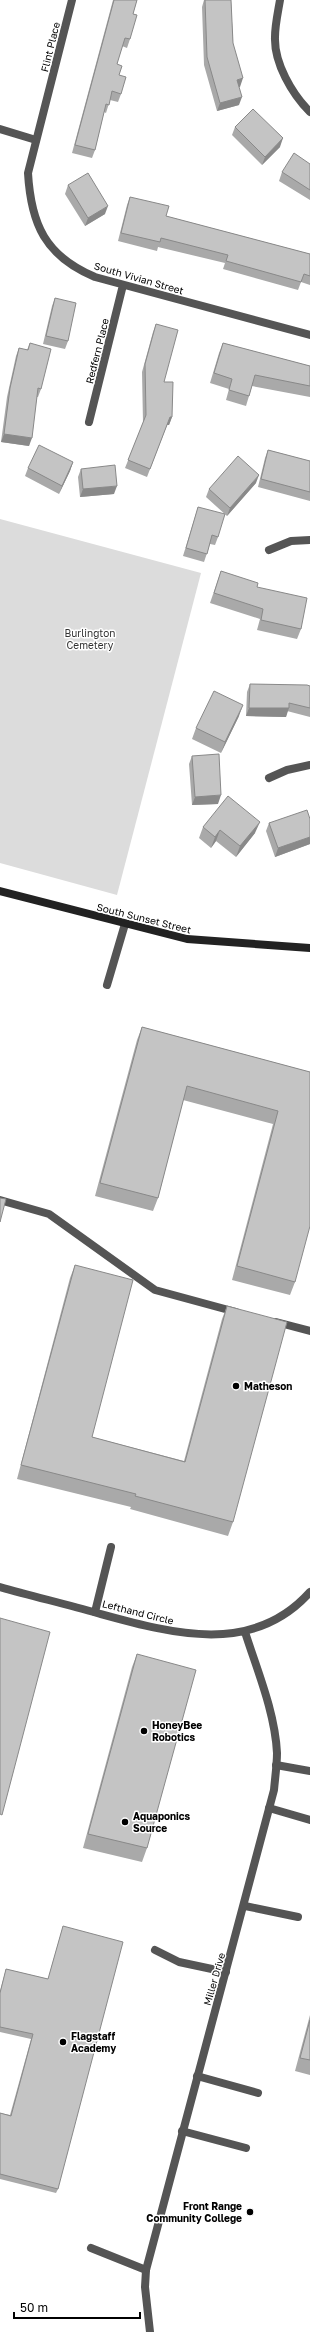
<svg xmlns="http://www.w3.org/2000/svg" width="310" height="2332" font-family="'Golos Text',sans-serif">
<rect width="100%" height="100%" fill="#fff"/>
<path fill="#dcdcdc" d="M0,519L201,573L117,895L0,863Z"/>
<g fill="none" stroke-linecap="round" stroke-linejoin="round">
<path stroke="#555" stroke-width="8" d="M0,129L36,140
M107,985L125,924
M0,1200L49,1214L155,1290L236,1312
M276,1322L310,1331
M95,1612L111,1547
M276,1765L310,1771
M269,1808L310,1820
M245,1906L298,1917
M155,1950L179,1962L226,1972
M197,2076L258,2093
M182,2131L246,2148
M91,2248L146,2270"/>
<path stroke="#555" stroke-width="8" d="M72,0L28,173C31,224 45,256 95,277L310,335
M280,0C278,12 275,25 275,37C274,63 292,94 310,112
M89,422L123,285
M269,550L291,541L310,540
M269,778L287,770L310,765
M0,1587C32,1596 65,1604 97,1613C170,1633 252,1657 310,1592
M150,2332L145,2287L146,2270L274,1790C275,1778 277,1765 277,1753C275,1712 257,1670 245,1632"/>
<path stroke="#222" stroke-width="8" d="M0,891L187,939L310,948"/>
</g>
<path fill="#a9a9a9" d="M113,0H137L133,14L130,39L127,48L122,46L117,64L119,75L121,94L118,102L110,100L106,113L104,112L95,150L92,158L72,153Z
M204,0H231L233,43L240,87H239V105L217,111L204,65L202,7Z
M235,127L280,147L262,165L232,135Z
M310,164V200L279,181L282,172Z
M68,185L105,214L85,226L65,194Z
M130,197L166,216L310,254V285L301,282L298,290L223,269L225,263L158,247L157,251L118,241L127,205Z
M55,298L68,341L65,349L43,344L52,306Z
M156,324L164,382L172,417L169,425H167L147,477L125,468L143,423L142,372L153,332Z
M30,343L41,389L38,397H37L29,446L1,442L7,397L16,356L19,348L27,350Z
M223,343L310,366V397L252,386L246,406L226,400L229,389L210,383L219,353Z
M268,450L310,461V501L258,487L265,458Z
M73,462L70,471L59,494L25,476L28,468Z
M81,469L114,494L80,497L78,477Z
M256,483L227,516L206,497L209,489Z
M198,507L218,537L215,545L210,544L204,562L183,556Z
M221,571L257,587L301,629L297,639L257,630L260,619L210,603Z
M250,684L310,686V717L287,711L286,717L246,716L247,692Z
M239,716L221,753L192,739L196,728Z
M192,756L218,804L192,805L189,764Z
M310,819V844L275,857L266,831L269,823Z
M203,827L255,833L236,857L216,841L211,848L199,838Z
M142,1027L310,1072L295,1282L290,1295L232,1280L273,1124L183,1100L158,1198L153,1211L95,1196L137,1040Z
M75,1265L92,1437L184,1461L222,1319L227,1306L233,1522L228,1536L130,1509L131,1507L17,1479L70,1278Z
M137,1654L147,1848L142,1862L83,1848L132,1667Z
M63,1926L58,2189L56,2193L0,2179V2113L10,2115L31,2039L0,2032V1991L6,1969L48,1979Z
M310,2015V2075L295,2071Z"/>
<path fill="#898989" d="M243,78L240,87L234,88L237,80Z
M242,97L239,105L217,111L220,103Z
M283,138L280,147L262,165L265,157Z
M108,206L105,214L85,226L88,218Z
M170,417H172L169,425H167L147,477Z
M4,434L32,438L29,446L1,442Z
M73,462L70,471L59,494L62,486Z
M259,475L256,483L227,516L230,508Z
M117,486L114,494L80,497L83,489Z
M243,705L239,716L221,753L225,742Z
M249,708H289L286,717L246,716Z
M221,795L218,804L192,805L195,797Z
M260,822L255,833L236,857L240,846Z
M220,830L216,841L211,848L215,837Z
M310,837V844L275,857L278,848Z"/>
<path fill="#c4c4c4" stroke="#898989" d="M114,0H137L133,14L137,15L130,39L125,38L117,64L122,66L119,75L126,77L121,94L112,91L109,105L106,104L95,150L75,145Z
M205,0H231L233,43L243,78L237,80L242,97L220,103L207,57Z
M253,109L283,138L265,157L235,127Z
M294,153L310,164V190L282,172Z
M88,173L108,206L88,218L68,185Z
M130,197L169,206L166,216L310,254V276L304,274L301,282L226,261L228,255L161,238L160,242L121,233Z
M55,298L76,303L68,341L46,336Z
M156,324L178,330L164,382H173L172,417H170L150,469L128,460L146,415L145,364Z
M30,343L51,349L41,389L38,388L32,438L4,434L10,388L19,348L28,350Z
M223,343L310,366V386L255,375L249,396L229,390L232,379L214,373Z
M39,445L73,462L62,486L28,468Z
M268,450L310,461V492L261,479Z
M238,456L259,475L230,508L209,489Z
M115,465L117,486L83,489L81,469Z
M198,507L225,514L218,537L212,535L207,554L186,548Z
M221,571L258,583L257,587L307,598L301,629L261,620L263,609L214,593Z
M250,684L307,685L310,686V708L289,703V708H249Z
M214,691L243,705L225,742L196,728Z
M219,754L221,795L195,797L192,756Z
M228,796L260,822L240,846L220,830L215,837L203,827Z
M307,810L310,819V837L278,848L269,823Z
M142,1027L310,1072V1226L295,1282L237,1266L278,1111L187,1086L158,1198L100,1183Z
M0,1198L6,1199L0,1222Z
M75,1265L133,1280L92,1437L185,1462L227,1306L287,1322L233,1522L135,1496L136,1494L21,1465Z
M0,1618L50,1632L2,1815L0,1814Z
M137,1654L196,1670L147,1848L88,1834Z
M63,1926L123,1942L58,2189L0,2174V2113L11,2116L33,2034L0,2027V1993L6,1969L48,1979Z
M310,2020V2060L300,2058Z"/>
<g fill="#000" stroke="#fff" stroke-width="1.5">
<circle cx="236" cy="1386" r="4"/>
<circle cx="144" cy="1731" r="4"/>
<circle cx="125" cy="1822" r="4"/>
<circle cx="63" cy="2042" r="4"/>
<circle cx="250" cy="2212" r="4"/>
</g>
<g text-anchor="middle" dominant-baseline="central" stroke-width="3" stroke-linejoin="round" paint-order="stroke">
<g font-size="10" fill="#000" stroke="#fff">
<text transform="translate(50 47) rotate(-76)">Flint Place</text>
<text transform="translate(139 278) rotate(16)">South Vivian Street</text>
<text transform="translate(97 351) rotate(-76)">Redfern Place</text>
<text transform="translate(144 918) rotate(14)">South Sunset Street</text>
<text transform="translate(138 1612) rotate(14)">Lefthand Circle</text>
<text transform="translate(214 1979) rotate(-74)">Miller Drive</text>
</g>
<g font-size="10" fill="#333" stroke="#fff">
<text x="90" y="633">Burlington<tspan x="90" dy="12">Cemetery</tspan></text>
</g>
<g font-size="10" font-weight="bold" fill="#000" stroke="#fff" text-anchor="start">
<text x="244" y="1386">Matheson</text>
<text x="152" y="1725">HoneyBee<tspan x="152" dy="12">Robotics</tspan></text>
<text x="133" y="1816">Aquaponics<tspan x="133" dy="12">Source</tspan></text>
<text x="71" y="2036">Flagstaff<tspan x="71" dy="12">Academy</tspan></text>
<text x="242" y="2206" text-anchor="end">Front Range<tspan x="242" dy="12">Community College</tspan></text>
</g>
</g>
<path d="M14 2312v6h126v-6" fill="none" stroke="#000000" stroke-width="2"/>
<text x="20" y="2312" font-size="12" fill="#000000" stroke="#ffffff" stroke-width="3" paint-order="stroke">50 m</text>
</svg>
